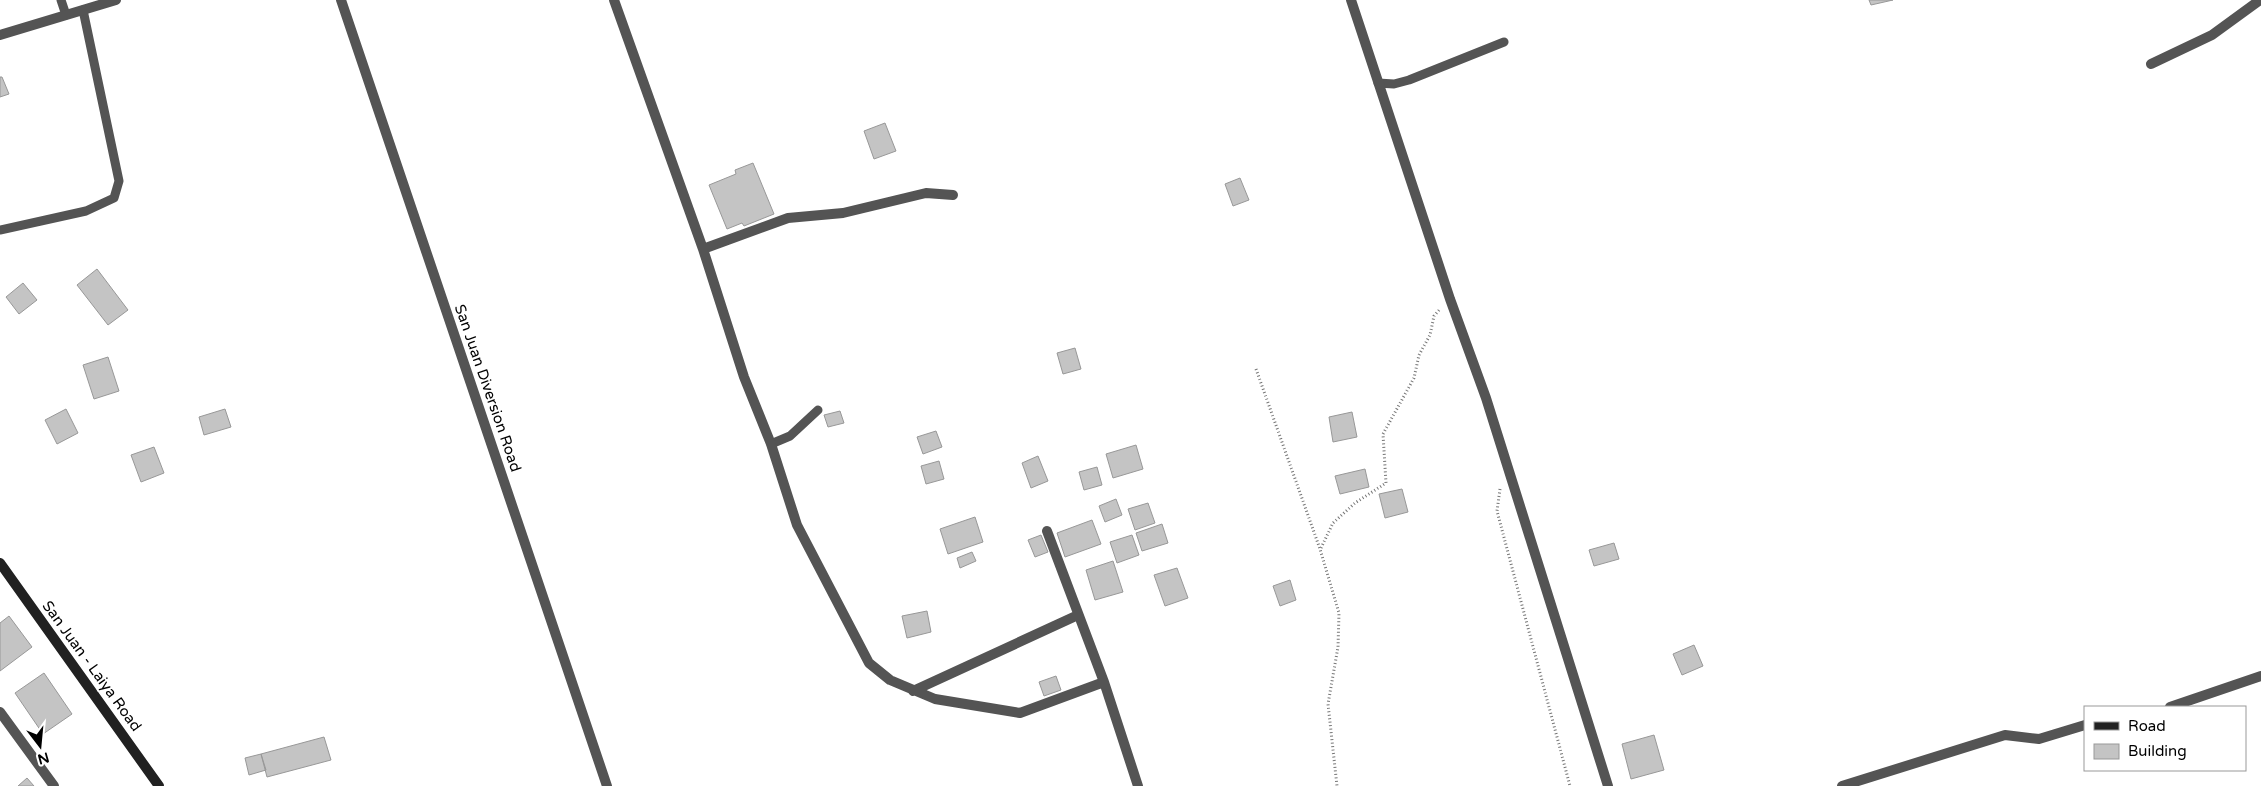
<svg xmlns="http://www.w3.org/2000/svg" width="2261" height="786" font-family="'Varela Round',sans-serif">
<rect width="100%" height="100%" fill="#fff"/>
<path fill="#c4c4c4" stroke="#989898" d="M1869,0H1893L1871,5Z
M0,77H2L9,94L0,97Z
M885,123L896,151L874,159L864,131Z
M753,163L774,214L744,226L742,223L727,229L709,185L736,174L735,170Z
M1240,178L1249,200L1233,206L1225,184Z
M97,269L128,310L108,325L77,285Z
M23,283L37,300L19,314L6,297Z
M1075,348L1081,369L1063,374L1057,353Z
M108,357L119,391L94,399L83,365Z
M66,409L78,433L57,444L45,420Z
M225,409L231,427L204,435L199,417Z
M840,411L844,423L828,427L824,415Z
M1352,412L1357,437L1333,442L1329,417Z
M936,431L942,447L923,454L917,437Z
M1136,445L1143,469L1113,478L1106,454Z
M154,447L164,473L141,482L131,455Z
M1038,456L1048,481L1031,488L1022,463Z
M939,461L944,479L926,484L921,466Z
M1097,467L1102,485L1084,490L1079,472Z
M1365,469L1369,487L1340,494L1335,476Z
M1402,489L1408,512L1385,518L1379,494Z
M1116,499L1122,515L1105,522L1099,506Z
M1148,503L1155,523L1135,530L1128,509Z
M975,517L983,542L948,554L940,529Z
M1092,520L1101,544L1065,557L1057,533Z
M1162,524L1168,543L1142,551L1136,533Z
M1041,535L1048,552L1035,557L1028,540Z
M1132,535L1139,555L1117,563L1110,542Z
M1614,543L1619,559L1594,566L1589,550Z
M972,552L976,561L960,568L957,558Z
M1113,561L1123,592L1095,600L1086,570Z
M1177,568L1188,598L1165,606L1154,575Z
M1290,580L1296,600L1280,606L1273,586Z
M927,611L931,632L907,638L902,616Z
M9,616L32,647L0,671V623Z
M1694,645L1703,666L1682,675L1673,654Z
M44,673L72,714L43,734L15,693Z
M1056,676L1061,690L1044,696L1039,682Z
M1654,735L1664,770L1631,779L1622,744Z
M324,737L331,760L267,777L261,754Z
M261,754L266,770L249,775L245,758Z
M27,778L34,786H18Z"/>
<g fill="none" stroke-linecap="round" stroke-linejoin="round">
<path stroke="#767676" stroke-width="3" stroke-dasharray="1 2.5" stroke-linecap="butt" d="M1256,369L1320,549L1339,613L1338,647L1328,704L1337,786
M1500,489L1497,511L1570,786
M1321,548L1333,523L1355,503L1386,483L1383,434L1414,378L1419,355L1430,335L1434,316L1440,309"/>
<path stroke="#545454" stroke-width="9" d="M61,0L66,15
M1378,83L1394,84L1409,80L1504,42
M0,230L86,211L114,198L119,181L83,10
M771,444L790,436L818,410"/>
<path stroke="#545454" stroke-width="10" d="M614,0L703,249L744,377L771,444L797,525L869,663L890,680L935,699L1020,713L1104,682
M1351,0L1450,299L1486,398L1608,786
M2151,64L2212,35L2260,0
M703,249L788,218L843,213L926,193L953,195
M1047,531L1104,682L1138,786
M913,691L1078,615
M2170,707L2261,676
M0,712L54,786
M1842,786L2005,735L2039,739L2085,725"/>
<path stroke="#545454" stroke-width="10" d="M341,0L607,786
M0,35L116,0"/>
<path stroke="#212121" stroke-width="10" d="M0,563L159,786"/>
</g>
<g text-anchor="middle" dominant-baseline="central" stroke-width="4" stroke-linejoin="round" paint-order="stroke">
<g font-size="15" fill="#000" stroke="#fff">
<text transform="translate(488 388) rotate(71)">San Juan Diversion Road</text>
<text transform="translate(92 666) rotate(54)">San Juan - Laiya Road</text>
</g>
</g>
<rect x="2084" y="706" width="162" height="65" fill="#ffffff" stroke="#999999"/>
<rect x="2094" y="722" width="25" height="8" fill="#212121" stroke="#999999"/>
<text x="2128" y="731" font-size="15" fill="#000000">Road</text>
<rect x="2094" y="744" width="25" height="15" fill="#c4c4c4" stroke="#999999"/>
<text x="2128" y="756" font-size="15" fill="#000000">Building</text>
<g transform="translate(40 746) rotate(164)" stroke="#ffffff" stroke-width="4" paint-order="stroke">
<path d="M0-4L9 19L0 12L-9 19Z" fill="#000000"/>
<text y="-8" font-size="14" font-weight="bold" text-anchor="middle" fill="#000000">N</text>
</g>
</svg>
